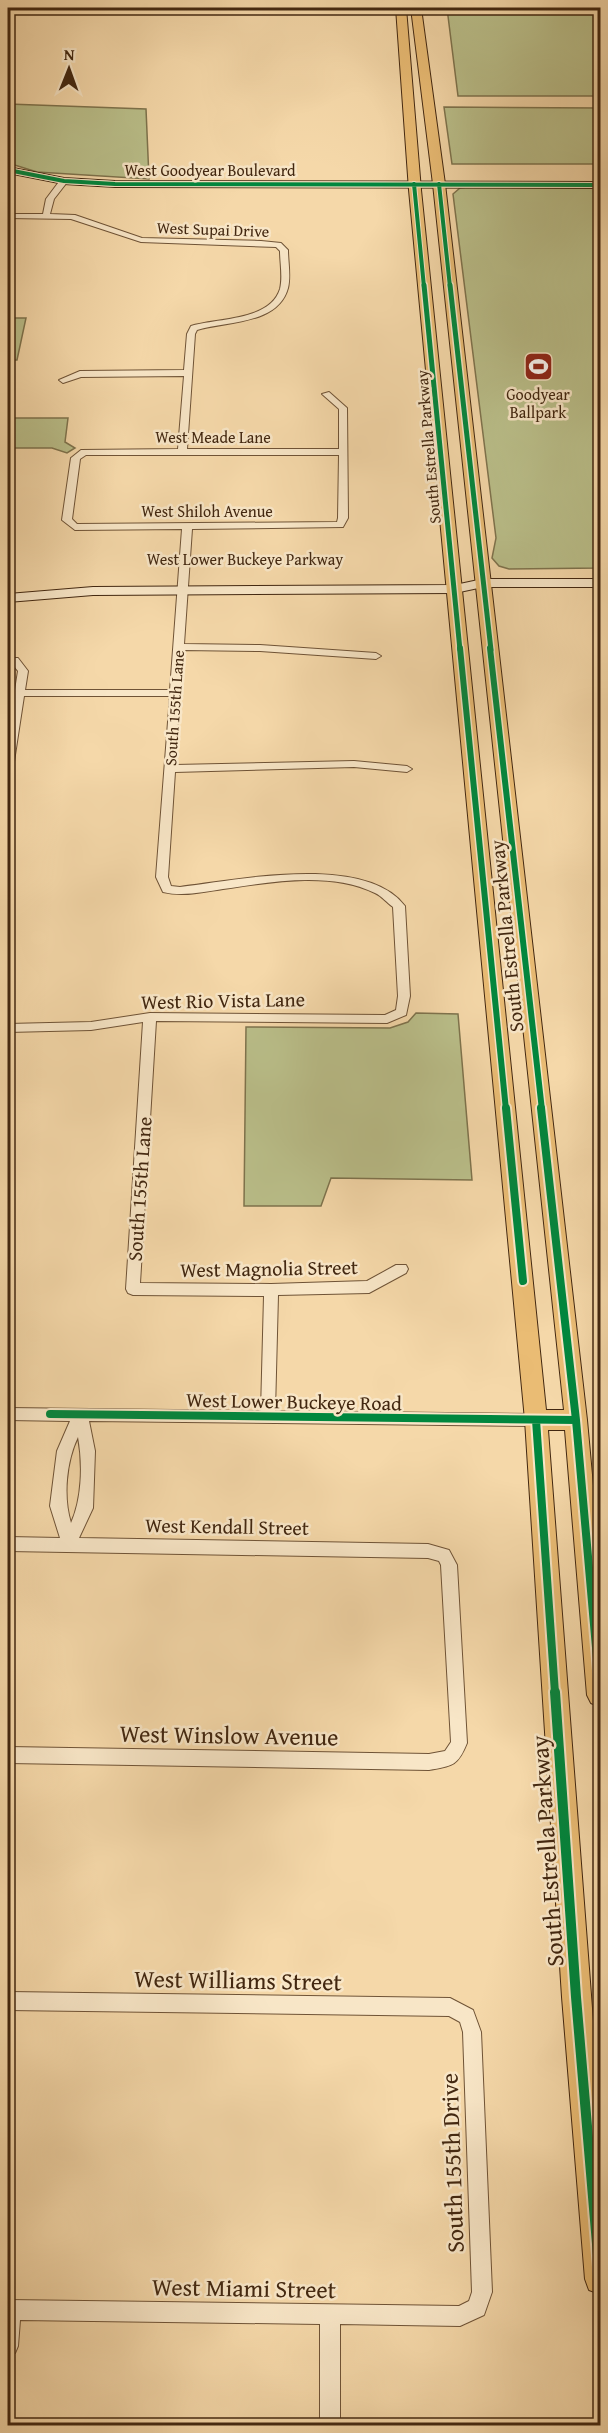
<svg xmlns="http://www.w3.org/2000/svg" width="608" height="2433" font-family="'Gentium Book Plus',serif">
<rect width="100%" height="100%" fill="#f5d8a9"/>
<filter id="stains"><feTurbulence type="fractalNoise" baseFrequency=".00333" numOctaves="4"/><feColorMatrix values="0 0 0 0 .2 0 0 0 0 .09 0 0 0 0 .02 0 0 0 .5 -.17"/></filter>
<radialGradient id="worn" r=".72"><stop offset=".6" stop-color="#630" stop-opacity="0"/><stop offset="1" stop-color="#630" stop-opacity=".3"/></radialGradient>
<path fill="#babf8a" stroke="#7e734d" stroke-width="1.5" d="M447,8H600V96H458Z
M8,104L146,109L149,179L37,172L8,163Z
M444,107L600,108V164H452Z
M467,187L600,188V568L509,569L499,566L492,558L496,538L453,194L460,188Z
M8,318H26L17,360H8Z
M14,418H68L65,442L75,448L67,453L52,448H8Z
M416,1013L458,1014L472,1180L331,1178L321,1206H244L246,1027L390,1028L408,1022Z"/>
<g fill="none" stroke-linecap="round" stroke-linejoin="round">
<defs>
<path id="street" d="M61,179L68,181L54,199L50,214L75,215L142,238L261,241L281,243L288,250C288,262 291,276 288,288C278,325 226,321 197,330L195,334L187,449H339V409L322,394L329,392L347,408L348,518L343,527L192,529L184,644L260,645L376,653L381,656L376,659L260,651L183,650L175,765L354,761L407,766L412,769L407,772L354,767L175,772L168,877L171,886L180,887C237,880 365,853 405,906L410,996L406,1015L387,1023L156,1021L140,1283L271,1284L367,1281L396,1265H406L408,1269L406,1273L369,1293L278,1295L275,1411L536,1414L541,1416L543,1420L541,1424L536,1426L89,1421L95,1451L93,1508L79,1538L428,1544L449,1550L457,1565L467,1743C458,1766 452,1766 429,1770L8,1763V1747L429,1754L445,1751L451,1742L441,1565L439,1561L428,1558L8,1551V1537L60,1538L50,1506L57,1451L70,1421L8,1420V1408L261,1411L264,1296L133,1295L128,1293L126,1289L143,1022L91,1030L8,1032V1024L91,1022L150,1013L385,1015L396,1010L398,996L393,907C387,903 382,896 375,893C330,871 270,882 223,889C203,892 183,897 163,892L156,877L170,696H24L13,768L8,771V737L14,696H8V690H15L18,671L9,660L10,658H18L28,671L25,690H170L182,529L75,530L62,520L71,458L81,450L178,449L184,376L81,377L63,383L59,380L80,371L184,370L187,334L191,326C217,318 270,321 280,289C283,277 280,263 280,251L276,247L141,242L71,219L8,218V214H43L46,199ZM86,455H339L338,518L337,522L77,524L72,519L80,459ZM78,1437C83,1464 82,1499 71,1523C63,1497 66,1462 78,1437Z
M8,1992L450,1998L473,2010L481,2032L492,2292L484,2315L460,2326L340,2324V2426H320V2324L20,2320L18,2346L15,2353L8,2356V2300L459,2306L469,2301L472,2292L463,2032L460,2022L449,2016L8,2010Z"/>
<path id="secondary" d="M8,167L64,178L115,181L600,182V188L115,187L64,184L8,173Z
M483,579H600V587H483L455,593L93,595L8,602V594L93,587L455,585Z"/>
<path id="primary" d="M396,8H406L421,190L546,1410H564L433,184L411,8H421L445,184L587,1420L600,1562V1707L591,1703L587,1695L565,1430H548L600,2113V2294L589,2290L585,2279L562,1997L525,1420L409,190Z"/>
</defs>
<use href="#street" stroke="#6f5336" stroke-width="2"/>
<use href="#secondary" stroke="#422710" stroke-width="2"/>
<use href="#primary" stroke="#422710" stroke-width="2"/>
<use href="#street" fill="#f8e6c7" fill-rule="evenodd"/>
<use href="#secondary" fill="#f8e6c7" fill-rule="evenodd"/>
<use href="#primary" fill="#eabc74" fill-rule="evenodd"/>
<defs>
<path id="cycleway-far4" d="M8,170L64,181L115,184L595,185
M414,184L424,287
M439,184L450,287"/>
<path id="cycleway-far3" d="M424,285L460,650
M450,285L491,650"/>
<path id="cycleway-far2" d="M460,648L506,1110
M490,648L542,1110"/>
<path id="cycleway-far1" d="M506,1108L523,1281
M541,1108L576,1420L600,1693
M50,1414L576,1420
M536,1420L555,1693"/>
<path id="cycleway" d="M555,1692L576,1997L600,2279
M600,1692V1695"/>
</defs>
<use href="#cycleway-far4" stroke="#f8e6c7" stroke-width="6"/>
<use href="#cycleway-far3" stroke="#f8e6c7" stroke-width="8"/>
<use href="#cycleway-far2" stroke="#f8e6c7" stroke-width="9"/>
<use href="#cycleway-far1" stroke="#f8e6c7" stroke-width="12"/>
<use href="#cycleway" stroke="#f8e6c7" stroke-width="14"/>
<use href="#cycleway-far4" stroke="#00873e" stroke-width="4"/>
<use href="#cycleway-far3" stroke="#00873e" stroke-width="5"/>
<use href="#cycleway-far2" stroke="#00873e" stroke-width="6"/>
<use href="#cycleway-far1" stroke="#00873e" stroke-width="8"/>
<use href="#cycleway" stroke="#00873e" stroke-width="10"/>
</g>
<defs>
<symbol id="stadium-square" viewBox="-11 -11 22 22"><rect x="-9" y="-9" width="18" height="18" rx="4" fill="#8f2418" stroke="#f8e6c7"/><path d="M0-5a6.5 5 0 1 0 0 10a6.5 5 0 1 0 0-10ZM-3.5-1.8h7v3.6h-7Z" fill="#fff"/></symbol>
</defs>
<g fill-rule="evenodd">
<use href="#stadium-square" x="522" y="350" width="33" height="33"/>
</g>
<g text-anchor="middle" dominant-baseline="central" stroke-width="5" stroke-linejoin="round" paint-order="stroke">
<g font-size="16" fill="#422710" stroke="#f8e6c7">
<text x="210" y="170">West Goodyear Boulevard</text>
<text transform="translate(213 229) rotate(2)">West Supai Drive</text>
<text x="213" y="437">West Meade Lane</text>
<text transform="translate(428 447) rotate(-95)">South Estrella Parkway</text>
<text x="207" y="511">West Shiloh Avenue</text>
<text x="245" y="559">West Lower Buckeye Parkway</text>
<text transform="translate(174 708) rotate(-86)">South 155th Lane</text>
</g>
<g font-size="16" fill="#422710" stroke="#f8e6c7">
<text x="538" y="394">Goodyear<tspan x="538" dy="18">Ballpark</tspan></text>
</g>
<g font-size="20" fill="#422710" stroke="#f8e6c7">
<text transform="translate(506 936) rotate(-96)">South Estrella Parkway</text>
<text transform="translate(223 1000) rotate(-1)">West Rio Vista Lane</text>
<text transform="translate(139 1189) rotate(-86)">South 155th Lane</text>
<text transform="translate(269 1268) rotate(-1)">West Magnolia Street</text>
<text transform="translate(294 1401) rotate(1)">West Lower Buckeye Road</text>
<text transform="translate(227 1526) rotate(1)">West Kendall Street</text>
</g>
<g font-size="24" fill="#422710" stroke="#f8e6c7">
<text transform="translate(229 1735) rotate(1)">West Winslow Avenue</text>
<text transform="translate(547 1851) rotate(-94)">South Estrella Parkway</text>
<text transform="translate(238 1980) rotate(1)">West Williams Street</text>
<text transform="translate(452 2163) rotate(-92)">South 155th Drive</text>
<text transform="translate(244 2288) rotate(1)">West Miami Street</text>
</g>
</g>
<rect width="608" height="2433" fill="none" stroke="#f5d8a9" stroke-width="30"/>
<rect x="9" y="9" width="590" height="2415" fill="none" stroke="#422710" stroke-width="3"/>
<rect x="15" y="15" width="578" height="2403" fill="none" stroke="#422710" stroke-width="1.5"/>
<g transform="translate(69 69) rotate(1)" stroke="#f8e6c7" stroke-width="4.5" paint-order="stroke">
<path d="M0-4.5L10 22L0 15L-10 22Z" fill="#422710"/>
<text y="-9" font-size="16" font-weight="bold" text-anchor="middle" fill="#422710">N</text>
</g>
<rect width="100%" height="100%" filter="url(#stains)"/>
<rect width="100%" height="100%" fill="url(#worn)"/>
</svg>
